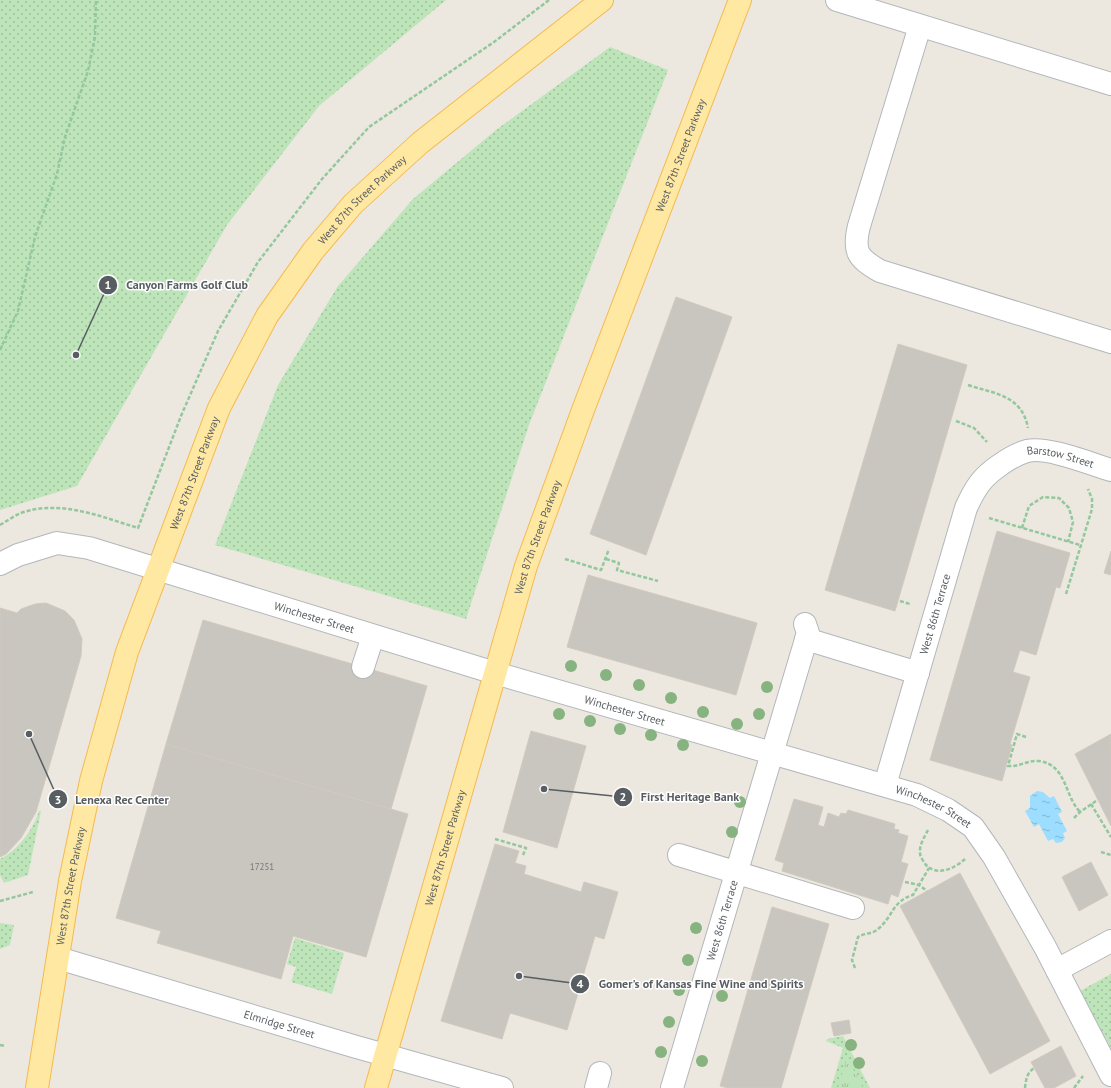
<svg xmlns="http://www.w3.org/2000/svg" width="1111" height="1088" font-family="'PT Sans',sans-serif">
<defs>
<pattern id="grass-dots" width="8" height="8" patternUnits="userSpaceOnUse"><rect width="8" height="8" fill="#bee5ba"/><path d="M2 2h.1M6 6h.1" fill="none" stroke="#9dbd9b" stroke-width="1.8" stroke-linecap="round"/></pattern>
<pattern id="park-tufts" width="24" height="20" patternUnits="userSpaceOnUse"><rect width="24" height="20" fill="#bee5ba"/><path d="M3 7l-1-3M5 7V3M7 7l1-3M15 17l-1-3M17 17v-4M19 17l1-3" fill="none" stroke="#9dbd9b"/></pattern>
<pattern id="water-ripples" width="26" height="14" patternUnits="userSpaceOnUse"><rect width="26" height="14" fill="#9dddff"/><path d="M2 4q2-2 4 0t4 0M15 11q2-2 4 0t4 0" fill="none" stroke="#83b6d2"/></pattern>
</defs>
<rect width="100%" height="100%" fill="#ece8df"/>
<path fill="url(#grass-dots)" d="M0,0H446L319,106L227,225L77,486L0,510Z
M610,47L668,70L529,425L466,619L215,545L278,385L338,286L413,199L496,130Z
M39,811H41L28,875L4,883L0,875V859C18,850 33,830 39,811Z
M0,923L14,925L10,945L0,949Z
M295,938L344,953L332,994L291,982L296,967L287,964Z
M1111,974V1048L1080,991Z
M843,1036L870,1088H831L843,1048L826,1041L827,1039Z"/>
<path fill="url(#park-tufts)" d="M847,1057L863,1088H838Z"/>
<path fill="url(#water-ripples)" d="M1037,791L1043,792L1050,798L1054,796L1062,812L1058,814L1067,831L1063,833L1065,838L1062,842L1056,843L1053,839L1048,841L1039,824L1034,827L1025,811L1030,808V796Z"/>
<path fill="#c9c5bf" stroke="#d1c9be" d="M676,297L732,317L646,555L590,534Z
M898,344L967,365L895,611L825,590Z
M997,531L1070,553L1060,588L1056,587L1036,655L1020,650L1013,672L1030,677L1010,744L1012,745L1002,781L930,760Z
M1111,551V575L1104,573Z
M588,575L757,623L736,695L567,647Z
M46,603L65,611L74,620L82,639L81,656L36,812L21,838L6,854L0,857V608L17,613L21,609L35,604Z
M203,620L427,686L391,809L166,744Z
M531,731L586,746L557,848L503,832Z
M1111,734V826L1075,754Z
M166,744L408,814L366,957L293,936L281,979L157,943L161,931L116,918Z
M794,799L823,807L818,825L824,827L828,813L839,817L841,813L846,814L848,810L895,824L894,829L899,830L898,833L908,836L901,862L908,864L898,897L891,894L888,904L782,871L784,863L775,860Z
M495,844L519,851L515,863L526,866L524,874L581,892L584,882L618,892L604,939L595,936L567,1030L510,1013L502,1039L441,1021Z
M1091,862L1108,895L1079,911L1062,877Z
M960,873L1050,1041L990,1074L900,906Z
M772,907L829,924L781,1088H728L720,1086Z
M849,1020L851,1033L834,1036L831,1023Z
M1061,1046L1076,1076L1054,1088H1045L1031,1062Z"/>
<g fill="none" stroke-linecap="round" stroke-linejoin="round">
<defs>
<g id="minor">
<path d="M837,0L1111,84"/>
<path d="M920,26L859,226C853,251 857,258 880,271L1111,342"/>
<path id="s1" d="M0,564L18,555L57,543L89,548L495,673L917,795L948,810L973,827L994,857L1045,947L1111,1075"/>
<path d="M806,639L918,673"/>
<path d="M363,667L373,636"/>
<path id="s2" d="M885,785L966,508C975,488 982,477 1000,465C1008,459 1017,454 1027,451C1047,446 1091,464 1111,470"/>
<path d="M679,855L853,908"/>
<path id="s3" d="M58,958L353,1046L502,1088"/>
<path d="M1057,970L1111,941"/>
<path d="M596,1088L600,1073"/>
<path id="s4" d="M672,1088L808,633L805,624"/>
</g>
<g id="major">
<path id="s5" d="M37,1088L70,881L91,781L127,652L219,408L267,316L313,251L353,204L420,143L602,0"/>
<path id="s6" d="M376,1088L526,566L583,410L740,0"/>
</g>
</defs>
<use href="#minor" stroke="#b3b7bb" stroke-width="24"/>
<use href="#major" stroke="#f5b94f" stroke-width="24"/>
<path stroke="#93c79d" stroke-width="2.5" stroke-dasharray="4 2" stroke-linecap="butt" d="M0,350L18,311L35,237L57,174L65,137L88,71L95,37L96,0
M968,385C995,394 1022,395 1028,428
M956,421L974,428L987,442
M989,518L1080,545
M0,525C7,521 14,516 21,513C60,499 102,517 138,528L181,416L218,331L258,262L322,179L369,127L494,42L549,0
M1022,528L1029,506L1043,497L1059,498L1069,508L1073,522L1068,542
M565,559L601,570L609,549
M606,559L619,563L617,570L658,581
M1066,594L1092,509V499L1088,489
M900,601L910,604
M1026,737L1017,734L1008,766C1019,767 1027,760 1039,761C1067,765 1064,795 1080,812
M1091,804L1111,837
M1074,818L1080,812L1096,801
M928,830C925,836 919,845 920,853C920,857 924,862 926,865C938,877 955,868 965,859
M495,839L526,848L523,855
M1101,852L1111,855
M905,882L919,885L927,891
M0,901L33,892
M855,968L852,960L858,937C864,933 873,934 878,929C893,917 892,901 913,895L929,868
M0,1045L5,1046
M1025,1088C1026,1079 1027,1073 1034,1068
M1074,1088L1083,1076"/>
<use href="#minor" stroke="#fff" stroke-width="22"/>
<use href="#major" stroke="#ffe8a2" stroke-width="22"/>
</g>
<g fill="#87b380">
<circle cx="571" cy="666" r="6"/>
<circle cx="606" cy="675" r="6"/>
<circle cx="639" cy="685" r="6"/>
<circle cx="767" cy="687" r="6"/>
<circle cx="671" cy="698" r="6"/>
<circle cx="703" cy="712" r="6"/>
<circle cx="559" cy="714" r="6"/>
<circle cx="759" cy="714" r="6"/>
<circle cx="590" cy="721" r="6"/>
<circle cx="737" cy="724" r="6"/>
<circle cx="620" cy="729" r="6"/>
<circle cx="651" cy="735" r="6"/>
<circle cx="683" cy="745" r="6"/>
<circle cx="740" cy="802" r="6"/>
<circle cx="732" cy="832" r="6"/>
<circle cx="696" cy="928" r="6"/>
<circle cx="688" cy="960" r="6"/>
<circle cx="679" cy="990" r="6"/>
<circle cx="722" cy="996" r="6"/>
<circle cx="669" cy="1022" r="6"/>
<circle cx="851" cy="1045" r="6"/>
<circle cx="661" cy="1052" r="6"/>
<circle cx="702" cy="1061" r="6"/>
<circle cx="859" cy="1063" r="6"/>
</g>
<g text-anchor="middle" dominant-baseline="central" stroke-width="3" stroke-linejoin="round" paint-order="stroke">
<g font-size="9" fill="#747778">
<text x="262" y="866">17251</text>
</g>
<g font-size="11" fill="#585d61" stroke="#fff">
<text stroke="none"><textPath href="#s6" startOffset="982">West 87th Street Parkway</textPath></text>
<text stroke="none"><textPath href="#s5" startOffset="961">West 87th Street Parkway</textPath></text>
<text stroke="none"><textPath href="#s2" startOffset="409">Barstow Street</textPath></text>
<text stroke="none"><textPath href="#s5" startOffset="637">West 87th Street Parkway</textPath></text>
<text stroke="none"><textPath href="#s6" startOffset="574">West 87th Street Parkway</textPath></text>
<text stroke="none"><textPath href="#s2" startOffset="178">West 86th Terrace</textPath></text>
<text stroke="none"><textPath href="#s1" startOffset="329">Winchester Street</textPath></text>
<text stroke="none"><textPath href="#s1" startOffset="653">Winchester Street</textPath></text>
<text stroke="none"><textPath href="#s1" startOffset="977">Winchester Street</textPath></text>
<text stroke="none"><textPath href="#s6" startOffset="250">West 87th Street Parkway</textPath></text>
<text stroke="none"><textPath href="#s5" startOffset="205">West 87th Street Parkway</textPath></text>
<text stroke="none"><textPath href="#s4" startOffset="175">West 86th Terrace</textPath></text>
<text stroke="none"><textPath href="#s3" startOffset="231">Elmridge Street</textPath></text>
</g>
</g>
<path fill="none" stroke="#585d61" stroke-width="1.5" d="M76 355L108 285M544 789L623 797M29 734L58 799M519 976L580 984"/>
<g fill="#585d61" stroke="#fff" stroke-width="1.5">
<circle cx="76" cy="355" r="4"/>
<circle cx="544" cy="789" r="4"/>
<circle cx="29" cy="734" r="4"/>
<circle cx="519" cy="976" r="4"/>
<circle cx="108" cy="285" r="10"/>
<circle cx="623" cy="797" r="10"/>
<circle cx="58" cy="799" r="10"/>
<circle cx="580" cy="984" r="10"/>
</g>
<g font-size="12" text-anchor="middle" font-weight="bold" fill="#fff">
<text x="108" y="289">1</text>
<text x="623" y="801">2</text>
<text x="58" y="804">3</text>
<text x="580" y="988">4</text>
</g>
<g font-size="12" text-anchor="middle" font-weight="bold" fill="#585d61" stroke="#fff" stroke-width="3" stroke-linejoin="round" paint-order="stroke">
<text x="187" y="289">Canyon Farms Golf Club</text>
<text x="690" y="801">First Heritage Bank</text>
<text x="122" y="804">Lenexa Rec Center</text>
<text x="701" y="988">Gomer's of Kansas Fine Wine and Spirits</text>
</g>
</svg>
